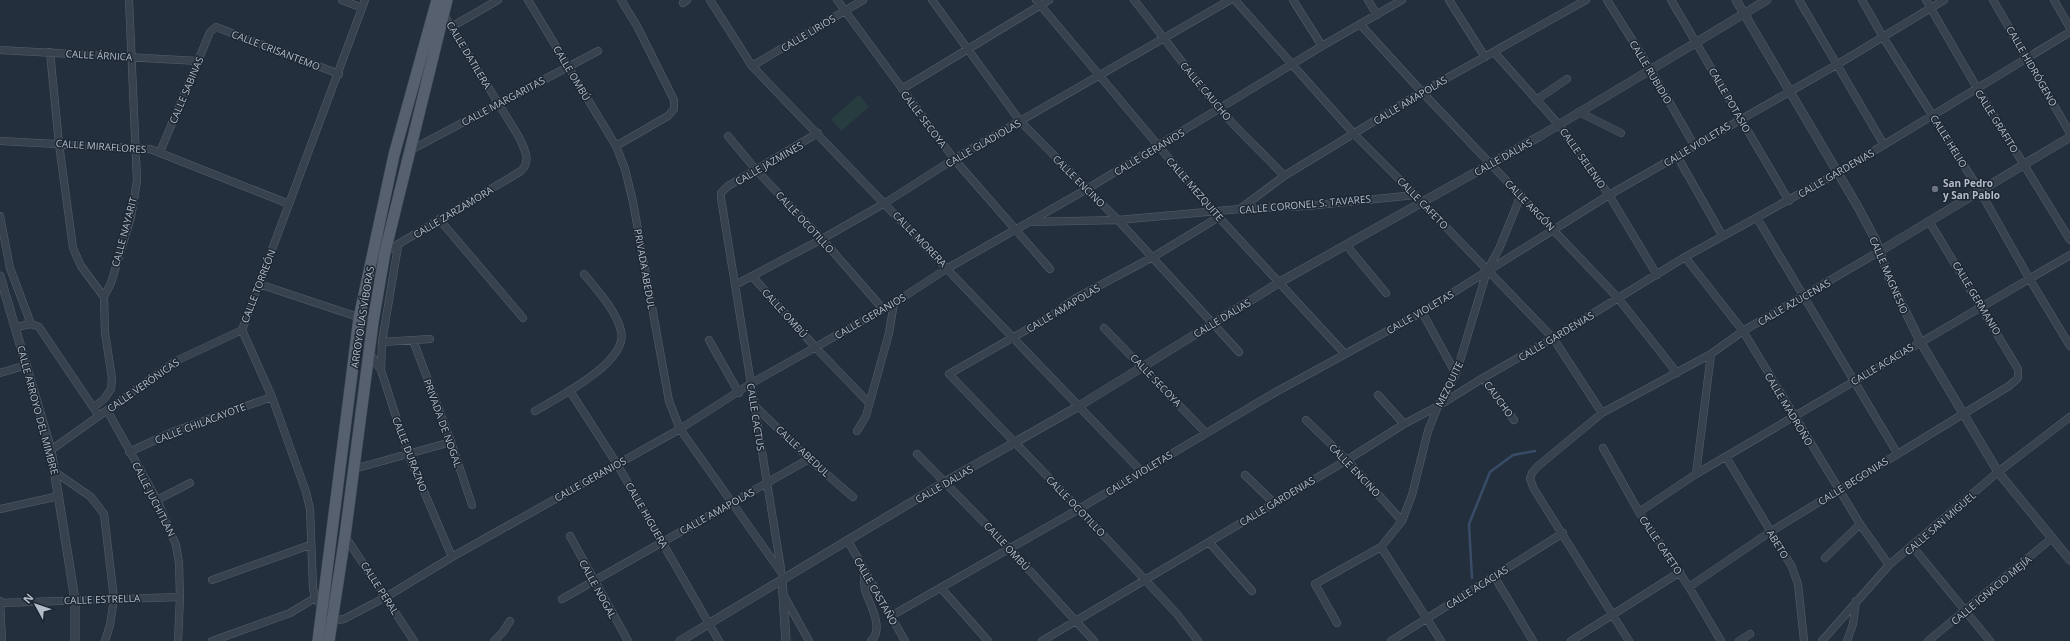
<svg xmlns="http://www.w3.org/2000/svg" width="2070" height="641" font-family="'Open Sans',sans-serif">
<rect width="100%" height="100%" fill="#242f3e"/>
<path fill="#263c3f" d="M859,95L869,107L841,131L831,119Z"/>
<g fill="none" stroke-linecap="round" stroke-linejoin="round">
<path stroke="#394c67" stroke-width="2.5" d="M1472,578L1469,524L1490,472L1513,455L1535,451"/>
<defs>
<path id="minor" d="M342,0L362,8
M528,0L616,146L625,169L633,202L669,401L680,429L781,572
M710,0L752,66L1141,471
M837,0L954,159L1050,269
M932,0L1020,121L1118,220L1239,352
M1036,0L1214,212L1345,354
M1134,0C1163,36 1189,73 1219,108C1239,132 1263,153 1284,176
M1235,0L1354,134L1415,195L1553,338L1602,413
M1293,0L1322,46
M1368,0L1377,15
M1449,0L1485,57
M1607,0L1651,70L1694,145
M1671,0L1789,201
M1799,0L1884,145
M1862,0L1883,37L1980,191L2029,278L2070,346
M1926,0L1977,88L2070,240
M1993,0L2070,133
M2054,0L2070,28
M683,3L687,0
M1360,24L1422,92L1618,298L1677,373
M453,26L498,0
M0,50L198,61
M50,52L59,144L73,248L81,266L104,297
M1494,52L1559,125L1609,195L1657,275
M752,66L863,0
M902,89L1049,0
M1536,100L1567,79
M1579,112L1621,133
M728,136L757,171L822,239L883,309
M0,141L150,149L289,204
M616,146L668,116L674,109V100L637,26L621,0
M409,151L598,51
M160,152L210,32L216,27L339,74
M1677,156L1722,235
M1240,209L1284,176L1422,92L1586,0
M0,216L10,268L31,324L39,327L99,416
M1757,218L1897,453
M439,219L523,318
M1029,222L1118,220L1240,209L1307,206L1415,195
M1347,246L1386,293
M385,252L521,171C532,160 524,149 519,137L443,13
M1685,257L1743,331L1860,524L1889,565
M752,276L816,348L869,403
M259,284L373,322
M735,285L822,239L885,203L954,159L1230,0
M1422,312L1456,374
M16,327L31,324
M1104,328L1206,433
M413,340L451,442L472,505
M709,340L739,393
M382,342L430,339
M369,352L381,370L408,454L452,557
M381,370L382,342L398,246
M0,373L27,365
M1483,378L1514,420
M570,391L617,464L719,641
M1378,395L1404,424
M754,405L809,459L853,497
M94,407L104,399L111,389L112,378L105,333L104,297L111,283L131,217L137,181L129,0
M107,410L157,500L176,545L179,563L180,597L178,641
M535,411C557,398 629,362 621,331C616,310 597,290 584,274
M1306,420L1347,460L1402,521
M857,431L866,416L889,333L894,303
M1603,448L1639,512L1689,587L1721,641
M51,450L176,361L242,330
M129,452L175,431L272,397
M917,454L1009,548L1094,641
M1726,457L1792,567L1798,584L1804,641
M354,469L451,442
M55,472L91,497L104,514L114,599L110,625L105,641
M1696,474L1711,354
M1245,475L1274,503
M157,500L190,483
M0,509L59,496
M1639,512L1696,474L2070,255
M345,536L414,641
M570,536L628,641
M848,541L905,641
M1209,542L1252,591
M1381,547L1441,641
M1913,547L1990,641
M1825,558L1860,524
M781,569L721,198V193L728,186L818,133
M864,571C864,577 864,584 865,590C869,604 885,628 871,641
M1494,576L1533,641
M212,580L310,545
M1689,587L1770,532L2009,386L2018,378V369L1929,221
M941,588L988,641
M783,594L809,641
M562,599L809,459
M0,601L2,641
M0,603L180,597
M323,608L315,598L313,588L310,509L306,492L272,397L242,330L365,0
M330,615L338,620L344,619L386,597L452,557L680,429L750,384L894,303L948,268L1087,189L1322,46L1402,0
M891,616L1079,509L1274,393L1422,312L1609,195L1838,64L1944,0
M1337,623L1315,584L1381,547L1402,521L1412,495L1428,431L1438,406L1456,374L1487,271L1499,249L1521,195
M212,641L290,613L315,598
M494,641L503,632L510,621
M1042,641L1347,460L1404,424L1438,406L1483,378L1553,338L1685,257L1839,172L2070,32
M1198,641L1177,614L1079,509L949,374L1049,317L1076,298L1153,257L1219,217
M1391,641L1563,533
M1571,641L1680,572
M1629,641L1534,489L1530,479L1532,473L1537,467L1602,413L1711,354L1743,331L1880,251
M1739,641L1750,634
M1822,641L1889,565L1998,472L2070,417
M1847,641L1853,624L1856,601
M1928,641L2052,538"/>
<path id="tertiary" d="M1736,0L1858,207L1876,241L1889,278L1920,341L1998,472L2070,560
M1880,251L2070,137
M0,276L51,450L75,600V641
M782,579L786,641
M680,641L945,482L1079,406L1280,282L1540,136L1767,0"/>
<path id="primary" d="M318,641L359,318L394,155L437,0
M329,641L345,536L373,322L385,252L447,0"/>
</defs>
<use href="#minor" stroke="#565f6c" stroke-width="8"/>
<use href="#tertiary" stroke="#565f6c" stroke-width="9"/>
<use href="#primary" stroke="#414a57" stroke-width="12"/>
<use href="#minor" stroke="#38414e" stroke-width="7"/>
<use href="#tertiary" stroke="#38414e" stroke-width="8"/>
<use href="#primary" stroke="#56606e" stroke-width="11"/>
</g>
<circle fill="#6b7280" stroke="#1d2633" stroke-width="1.5" cx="1935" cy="189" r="4"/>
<g text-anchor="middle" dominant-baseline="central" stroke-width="3" stroke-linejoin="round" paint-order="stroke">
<g font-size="10" fill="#b4bcc9" stroke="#1d2633">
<text transform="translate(808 33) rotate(-31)">CALLE LIRIOS</text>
<text transform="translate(276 50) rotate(21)">CALLE CRISANTEMO</text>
<text transform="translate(99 55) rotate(3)">CALLE ÁRNICA</text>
<text transform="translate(469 55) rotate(59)">CALLE DATILERA</text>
<text transform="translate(2032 66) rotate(60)">CALLE HIDRÓGENO</text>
<text transform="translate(1651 72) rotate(59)">CALLE RUBIDIO</text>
<text transform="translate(572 73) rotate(59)">CALLE OMBÚ</text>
<text transform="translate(186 90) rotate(-67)">CALLE SABINAS</text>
<text transform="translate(1206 91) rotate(50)">CALLE CAUCHO</text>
<text transform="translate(1410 100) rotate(-31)">CALLE AMAPOLAS</text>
<text transform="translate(1730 100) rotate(60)">CALLE POTASIO</text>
<text transform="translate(503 101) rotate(-28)">CALLE MARGARITAS</text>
<text transform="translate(924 119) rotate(53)">CALLE SECOYA</text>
<text transform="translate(1997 121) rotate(58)">CALLE GRAFITO</text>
<text transform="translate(1949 141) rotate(58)">CALLE HELIO</text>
<text transform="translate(983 143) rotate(-30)">CALLE GLADIOLAS</text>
<text transform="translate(1697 144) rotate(-31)">CALLE VIOLETAS</text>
<text transform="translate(101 146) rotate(4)">CALLE MIRAFLORES</text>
<text transform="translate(1149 152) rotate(-31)">CALLE GERANIOS</text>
<text transform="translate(1503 157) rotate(-29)">CALLE DALIAS</text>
<text transform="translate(1583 158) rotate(55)">CALLE SELENIO</text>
<text transform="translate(769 163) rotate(-30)">CALLE JAZMINES</text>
<text transform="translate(1836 173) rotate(-30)">CALLE GARDENIAS</text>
<text transform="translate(1079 181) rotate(45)">CALLE ENCINO</text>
<text transform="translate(1195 189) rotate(49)">CALLE MEZQUITE</text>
<text transform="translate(1423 203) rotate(46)">CALLE CAFETO</text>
<text transform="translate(1305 204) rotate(-5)">CALLE CORONEL S. TAVARES</text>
<text transform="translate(1530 205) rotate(46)">CALLE ARGÓN</text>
<text transform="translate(453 212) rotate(-31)">CALLE ZARZAMORA</text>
<text transform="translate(805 222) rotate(47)">CALLE OCOTILLO</text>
<text transform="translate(124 232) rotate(-75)">CALLE NAYARIT</text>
<text transform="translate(920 239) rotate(46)">CALLE MORERA</text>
<text transform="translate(645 269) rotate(80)">PRIVADA ABEDUL</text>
<text transform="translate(1889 275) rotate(67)">CALLE MAGNESIO</text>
<text transform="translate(258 286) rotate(-69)">CALLE TORREÓN</text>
<text transform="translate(1977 298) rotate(59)">CALLE GERMANIO</text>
<text transform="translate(1794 302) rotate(-30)">CALLE AZUCENAS</text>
<text transform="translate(1063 308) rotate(-31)">CALLE AMAPOLAS</text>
<text transform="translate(1420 312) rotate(-30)">CALLE VIOLETAS</text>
<text transform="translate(785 313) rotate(48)">CALLE OMBÚ</text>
<text transform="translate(870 316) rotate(-30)">CALLE GERANIOS</text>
<text transform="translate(362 317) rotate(-81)">ARROYO LAS VÍBORAS</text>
<text transform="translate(1222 318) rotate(-31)">CALLE DALIAS</text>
<text transform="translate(1556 336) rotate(-31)">CALLE GARDENIAS</text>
<text transform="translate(1882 364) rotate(-31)">CALLE ACACIAS</text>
<text transform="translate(1156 380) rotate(46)">CALLE SECOYA</text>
<text transform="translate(1449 384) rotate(-64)">MEZQUITE</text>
<text transform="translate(143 385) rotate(-35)">CALLE VERÓNICAS</text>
<text transform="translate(1499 399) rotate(54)">CAUCHO</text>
<text transform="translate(1789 409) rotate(59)">CALLE MADROÑO</text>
<text transform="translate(38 410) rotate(75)">CALLE ARROYO DEL MIMBRE</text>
<text transform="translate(756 417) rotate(81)">CALLE CACTUS</text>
<text transform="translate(200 423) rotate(-21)">CALLE CHILACAYOTE</text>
<text transform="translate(443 423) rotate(70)">PRIVADA DE NOGAL</text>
<text transform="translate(803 451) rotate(43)">CALLE ABEDUL</text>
<text transform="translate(410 454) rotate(69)">CALLE DURAZNO</text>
<text transform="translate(1355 470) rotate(46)">CALLE ENCINO</text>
<text transform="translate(1139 473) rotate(-31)">CALLE VIOLETAS</text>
<text transform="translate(590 479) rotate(-29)">CALLE GERANIOS</text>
<text transform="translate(1853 481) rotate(-32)">CALLE BEGONIAS</text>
<text transform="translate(944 484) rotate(-30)">CALLE DALIAS</text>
<text transform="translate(154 499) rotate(63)">CALLE JUCHITLAN</text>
<text transform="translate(1277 501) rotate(-31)">CALLE GARDENIAS</text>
<text transform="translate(1076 506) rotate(46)">CALLE OCOTILLO</text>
<text transform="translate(717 511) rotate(-29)">CALLE AMAPOLAS</text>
<text transform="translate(647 515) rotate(60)">CALLE HIGUERA</text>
<text transform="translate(1940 523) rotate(-41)">CALLE SAN MIGUEL</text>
<text transform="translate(1778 544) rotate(58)">ABETO</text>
<text transform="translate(1661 545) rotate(56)">CALLE CAFETO</text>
<text transform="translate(1007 546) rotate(47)">CALLE OMBÚ</text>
<text transform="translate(1477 587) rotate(-32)">CALLE ACACIAS</text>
<text transform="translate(380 588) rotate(57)">CALLE PERAL</text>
<text transform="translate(598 589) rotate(61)">CALLE NOGAL</text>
<text transform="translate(1991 590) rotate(-40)">CALLE IGNACIO MEJÍA</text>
<text transform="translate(876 591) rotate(60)">CALLE CASTAÑO</text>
<text transform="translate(102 599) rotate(-2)">CALLE ESTRELLA</text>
</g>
<g font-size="10" font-weight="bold" fill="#b4bcc9" stroke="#1d2633" text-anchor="start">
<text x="1943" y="183">San Pedro<tspan x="1943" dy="12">y San Pablo</tspan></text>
</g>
</g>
<g transform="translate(36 605) rotate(310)" stroke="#1d2633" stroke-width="3" paint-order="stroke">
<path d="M0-3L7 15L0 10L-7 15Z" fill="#b4bcc9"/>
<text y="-6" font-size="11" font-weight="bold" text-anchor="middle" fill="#b4bcc9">N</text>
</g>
</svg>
